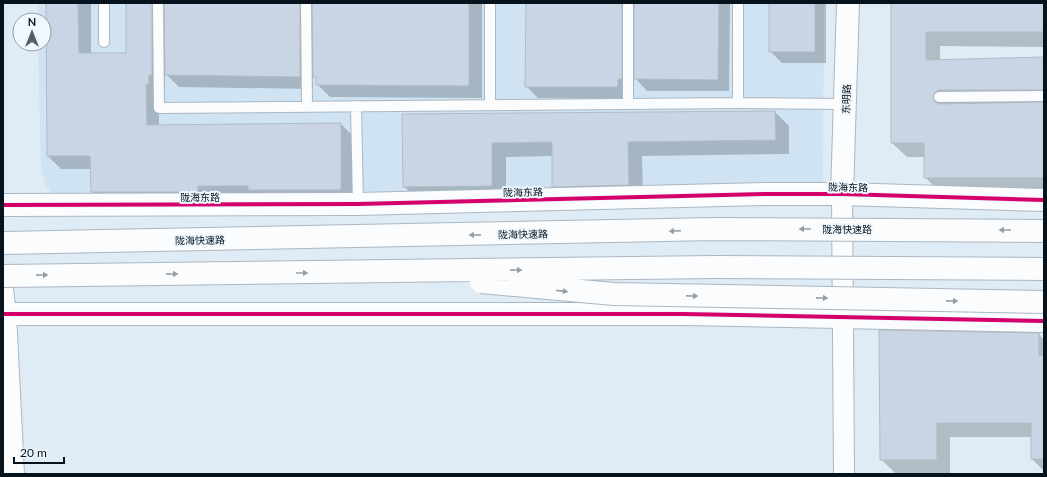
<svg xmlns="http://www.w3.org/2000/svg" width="1047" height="477" font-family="Lato,'Noto Sans SC',sans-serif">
<rect width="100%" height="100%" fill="#dfebf5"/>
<path fill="#cfe3f3" d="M37,3H824L823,185L65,202L52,195L45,183L41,168L38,44H44V20H38Z"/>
<path fill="#0003" d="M47,3H91V54H127V3H482V98L330,97L317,84V79L313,75V89L179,87L165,73V87H162L159,96V125L341,124L354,137L353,202L105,205L92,192V169H61L48,156Z
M527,3H730L729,91H647L636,79V10L633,15L630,99L538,98L526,86Z
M770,3H826V63H782L770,51Z
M892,3H1044V47L940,46V60L1044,58V192H940L925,177V157H907L892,143Z
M775,112L789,126V154L642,156L643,199L567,201L553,186V156L506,157V200L418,201L404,186L403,115Z
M1039,334L1044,340V471L1032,459V437H950V473H895L881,459Z"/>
<path fill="#c9d5e5" stroke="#b2bbc5" d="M46,3H78L79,53H126V3H152V75H149V84H146L147,125L341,123V190H248V186H198V192H91L90,156H47Z
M164,3H300V77L165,75Z
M312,3H469V86L316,85V77H313Z
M526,3H622V79H618V87H525Z
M634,3H719L718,80L634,79Z
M769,3H815V52H769Z
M891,3H1044V32H926V60L1044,57V90H939L935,92L933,97L934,101L939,104L1044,102V178H924V143H891Z
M775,111L776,140L628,142L629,185L552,187V142L492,143V186L403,187L402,114Z
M879,330L1039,333V355H1044V459H1031V423H937V460H880Z"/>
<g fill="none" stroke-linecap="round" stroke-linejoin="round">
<defs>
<path id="lane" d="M104,3V42
M158,3L159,108L738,103L846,104
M306,3L307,107
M490,3V105
M738,3V103
M939,97L1044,96
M628,104V3
M356,106L358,204"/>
<path id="street" d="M842,194L844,474
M3,289L6,314L14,474"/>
<path id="secondary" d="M842,194L848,3
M3,205L358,204L765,194H842L1044,200
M3,314H684L1044,321"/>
</defs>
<use href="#lane" stroke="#abb7c1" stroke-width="12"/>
<use href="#street" stroke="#abb7c1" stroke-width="22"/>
<use href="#secondary" stroke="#abb7c1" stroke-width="24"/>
<use href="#lane" stroke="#fafcfe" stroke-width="10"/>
<use href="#street" stroke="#fafcfe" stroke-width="20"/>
<use href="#secondary" stroke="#fafcfe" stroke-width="22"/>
<defs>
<path id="highway-bridge" d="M3,243L716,229L1044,231
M3,276L715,267L1044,269
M481,282L614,294L1044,302"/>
</defs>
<use href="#highway-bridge" stroke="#abb7c1" stroke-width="24" stroke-linecap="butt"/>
<use href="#highway-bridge" stroke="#fafcfe" stroke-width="22"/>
<defs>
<path id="cycleway" d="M3,205L358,204L765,194H842L1044,200
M3,314H684L1044,321"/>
</defs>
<use href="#cycleway" stroke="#f0f7fd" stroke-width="6"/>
<use href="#cycleway" stroke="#d6006c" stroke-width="4"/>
</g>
<defs><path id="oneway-solid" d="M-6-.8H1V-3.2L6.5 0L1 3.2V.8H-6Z"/></defs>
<g fill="#989fa4">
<use href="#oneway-solid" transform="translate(805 229) rotate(180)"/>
<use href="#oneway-solid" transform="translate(1005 230) rotate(-180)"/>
<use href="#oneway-solid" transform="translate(675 231) rotate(178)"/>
<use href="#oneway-solid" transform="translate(475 235) rotate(179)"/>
<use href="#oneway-solid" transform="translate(516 270) rotate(-1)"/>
<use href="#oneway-solid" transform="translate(302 273)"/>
<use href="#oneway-solid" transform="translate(172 274) rotate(-1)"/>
<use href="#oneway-solid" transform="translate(42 275) rotate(-1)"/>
<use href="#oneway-solid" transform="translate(562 291) rotate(6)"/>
<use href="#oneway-solid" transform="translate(692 296) rotate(1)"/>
<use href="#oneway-solid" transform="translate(822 298) rotate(1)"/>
<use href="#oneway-solid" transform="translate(952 301) rotate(1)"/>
</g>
<g text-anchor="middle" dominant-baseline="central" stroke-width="4" stroke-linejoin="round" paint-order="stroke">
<g font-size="10" fill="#06131d" stroke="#f0f7fd">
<text transform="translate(846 99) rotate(-88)">东明路</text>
<text transform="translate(848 187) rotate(1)">陇海东路</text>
<text transform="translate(523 192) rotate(-1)">陇海东路</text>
<text x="200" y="197">陇海东路</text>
<text x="847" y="229">陇海快速路</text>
<text transform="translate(523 234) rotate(-1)">陇海快速路</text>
<text transform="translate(200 240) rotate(-1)">陇海快速路</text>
</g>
</g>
<rect width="1047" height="477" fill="none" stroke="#06131d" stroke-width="8"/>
<g transform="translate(32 32)"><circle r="19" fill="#f0f7fd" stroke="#929ca3"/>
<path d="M0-3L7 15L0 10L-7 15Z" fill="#525f69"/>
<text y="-6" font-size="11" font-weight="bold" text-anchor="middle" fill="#06131d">N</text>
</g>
<path d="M14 457v6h50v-6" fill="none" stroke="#06131d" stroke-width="2"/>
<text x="20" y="457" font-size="12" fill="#06131d" stroke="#f0f7fd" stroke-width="3" paint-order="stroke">20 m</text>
</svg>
